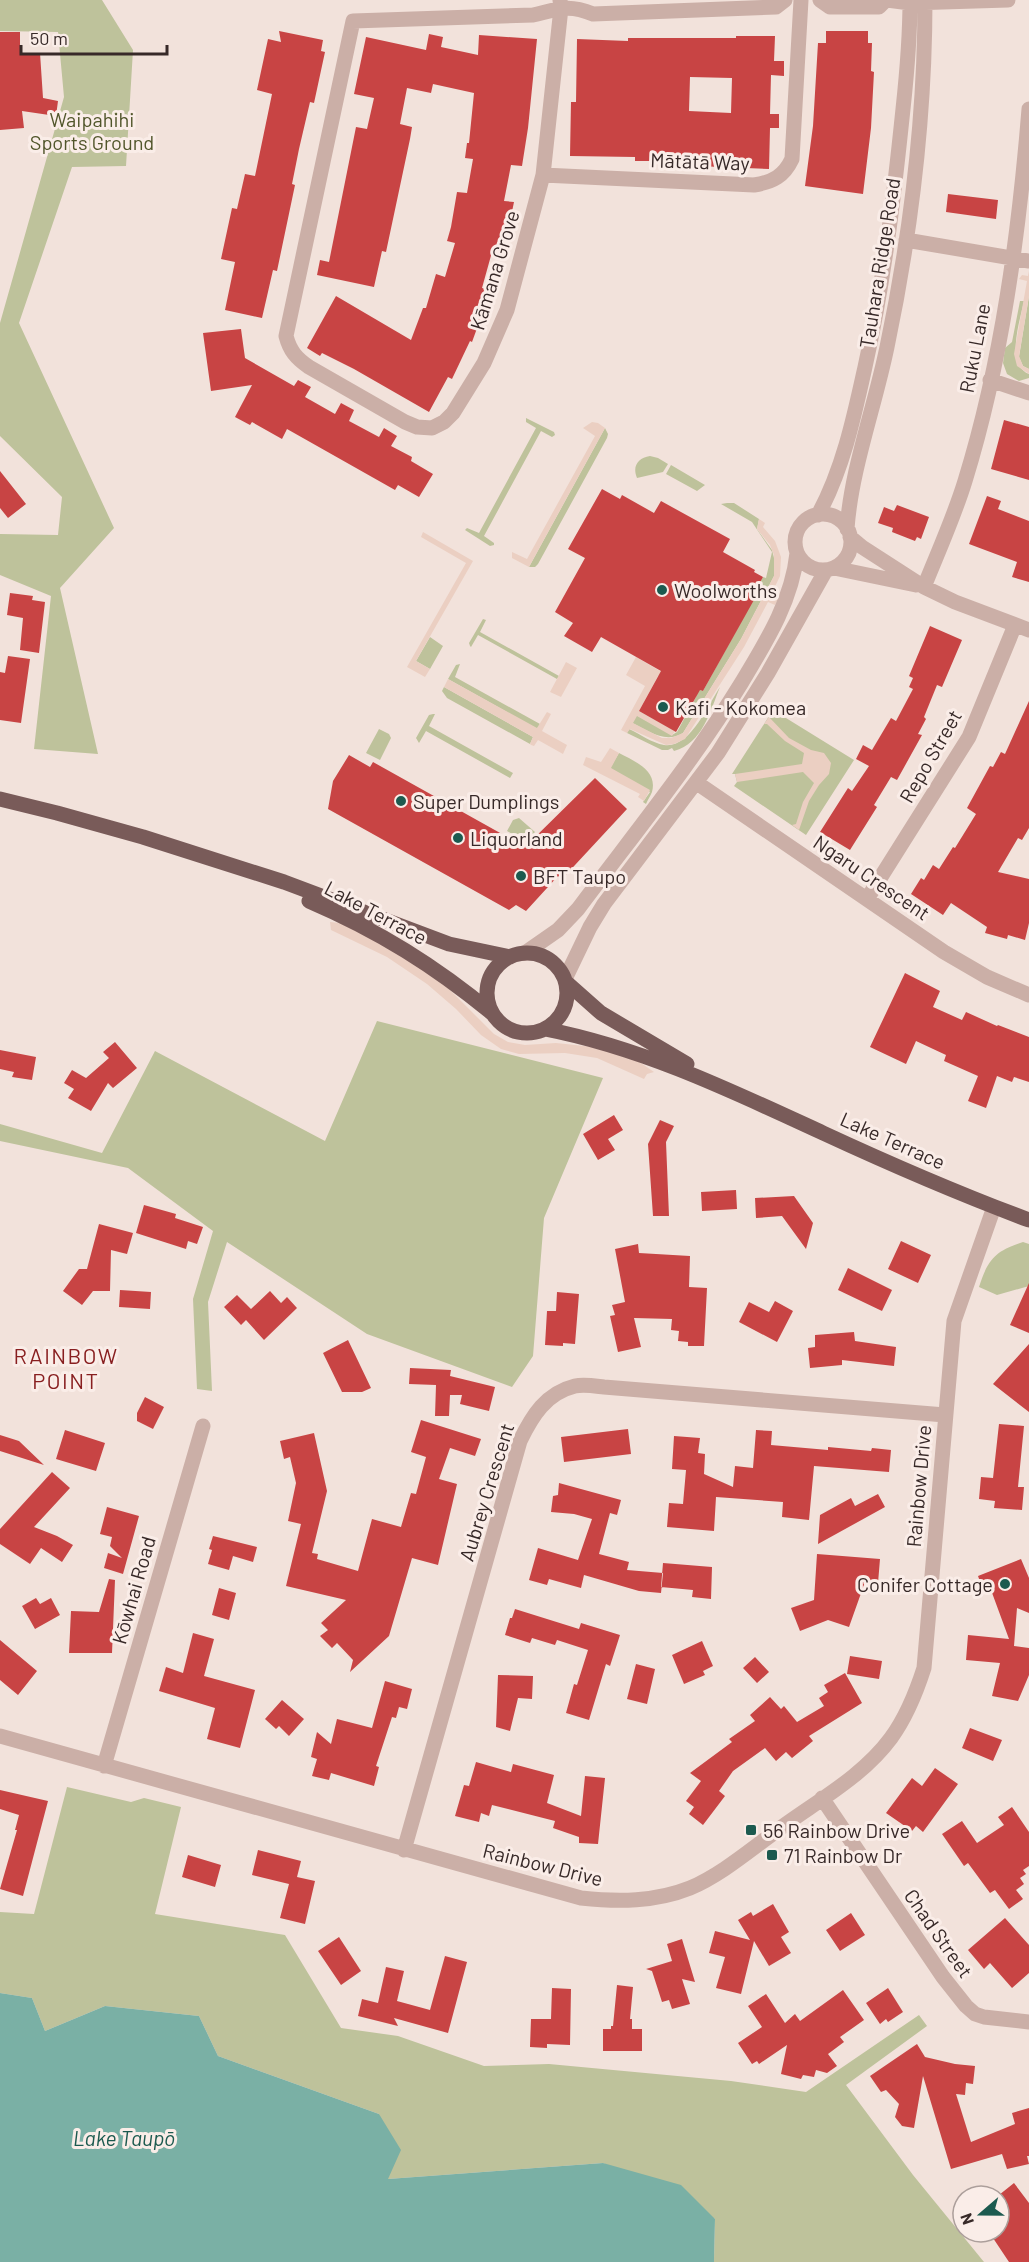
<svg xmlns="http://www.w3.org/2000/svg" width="1029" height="2262" font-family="Barlow,sans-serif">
<rect width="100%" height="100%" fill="#f2e2db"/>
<path fill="#bec29b" d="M0,0H102L133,50L126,166L72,167L19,323L114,528L60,588L98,754L34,749L51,596L0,575V534L58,535L62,497L0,436V323L64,97L58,32L0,31Z
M1029,296V369L1023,366L1019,357Z
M1020,301H1024C1020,321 1005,364 1029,374V378L1019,381L1007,374L1003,363L1005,348L1012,342Z
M526,418L554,432L555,435L552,437L541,431L484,536L494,543V545L490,546L465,530L467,528L479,533L536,428L526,422Z
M605,428L608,434L607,438L538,564L535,567H529Z
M650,456L658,458L668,464L663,472L637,478C632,466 638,458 650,456Z
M671,465L705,485L697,491L666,474Z
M727,503H734L759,519L757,529L772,550L775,562L774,576L741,639L683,733C665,744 649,731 632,723L636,715L672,735L677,732L696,697L698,689L703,691L758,591L756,589L763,577L766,578L772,552L752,522L721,504Z
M483,619L486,620L480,632L559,676L557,679L478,635L471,647L470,646L469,643Z
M430,637L443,646L430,669L416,661Z
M460,664L455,677L540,724L537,729L448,679L456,665Z
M444,687L533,737L530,744L447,698L442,691Z
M720,687C710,711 703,743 674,751L672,748L668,750H662L627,733L629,729C640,734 652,743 664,745C690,749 708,705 720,687Z
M773,710L854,760L806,835L734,786L737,782L735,774H732Z
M433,714H435L429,726L513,773L510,778L426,731L419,743L416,738L429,715Z
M379,729L389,734L391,738L380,760L366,753Z
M619,753C634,761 658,770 652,792C650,797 648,799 646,804L643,802L650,792L610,768Z
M519,818L535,832L526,842L507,831L513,820Z
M377,1021L603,1078L544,1218L533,1356L512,1387L367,1334L227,1242L208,1302L212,1391L197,1389L193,1299L213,1231L128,1168L0,1141V1124L102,1153L155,1051L325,1141Z
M1023,1242L1029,1244V1286L997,1295L979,1287C988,1259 995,1251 1023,1242Z
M67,1787L131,1802L144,1798L181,1807L155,1914L285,1935L341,2028L398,2036L484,2066L549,2064L731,2081L806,2092L919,2015L927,2026L846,2085L913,2175L984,2262H714L715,2219L603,2163L388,2179L379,2114L218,2056L199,2016L105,2006L45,2031L32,1998L0,1993V1912L34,1914Z"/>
<path fill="#ebcfc2" d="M1029,271V296L1019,356L1023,366L1029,369V374L1017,366L1014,354L1027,281L1019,279L1022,275L1028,276Z
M592,422L598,423L605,428L529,567L512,558V552L527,559L595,436L583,428Z
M759,519L765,523L763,527L775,541L781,557L780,576L771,595L778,599L775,605L768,602L744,647L685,739L674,744L666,745L630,729L627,733L621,730L645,686L626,675L636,657L660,671L673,674L658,676L639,711L675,731L672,736L637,716L633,723L662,738H671L683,733L741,639L774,576V555L770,545L757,529Z
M423,532L473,561L416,661L430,669L425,677L407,667L466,563L421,537Z
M566,662L577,668L561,697L550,692Z
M448,679L537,728L547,712L551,714L542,731L567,745L563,754L538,740L534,746L531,745L530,744L533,737L444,687Z
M769,717L789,738L811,750L824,753L831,763L829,774L819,785L809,801L799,830L792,825L796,824L803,802L814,783L803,772L737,782L735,774L802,764L804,753L785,741L767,724H764Z
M610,748L619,753L611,768L650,790L644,801L638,797L640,794L583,765L586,757L601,762Z
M330,922L340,923L386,945L445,985L494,1034L508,1042L525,1045L556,1043L594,1047L638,1061L654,1072L647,1074L644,1079L597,1058L565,1053L519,1054L501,1049L481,1035L456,1009L427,984L387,957L331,930Z"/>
<path fill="#7ab0a5" d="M0,1993L32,1998L45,2031L105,2006L199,2016L218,2056L379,2114L401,2150L388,2179L603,2163L681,2185L715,2219L714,2262H0Z"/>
<path fill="#c84444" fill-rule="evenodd" d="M279,31L323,40L321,51L325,52L314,103L310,102L299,149L292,184L295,185L277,271L273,270L262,318L225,310L235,262L221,259L232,208L237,209L245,174L255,176L272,94L257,90L268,39L281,42Z
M826,31H868V43H872L871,71L874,72L871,128L863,194L805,186L813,126L818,43H826Z
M0,32H20V54L40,53L43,98L58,101L56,116L22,111L24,128L0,130Z
M429,34L443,37L441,47L478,55L479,35L537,39L528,128L522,166L511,165L504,201L514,202L503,255L492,252L482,288L491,290L472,342L470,341L452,379L448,377L429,412L354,369L322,353L320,356L307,348L336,296L411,340L423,308H426L436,274L445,277L455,243L447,241L451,227L457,192L467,193L473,159L465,158L467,143H469L474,93L433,84L431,93L407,88L400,124L412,127L410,139L386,252L382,251L374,287L317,275L320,260L329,262L356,127L367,129L374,98L354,94L366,37L426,50Z
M736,36H775L774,61H784V76L771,75L770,114H779V128H770L769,169L672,165V161H635V157L570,156L571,102H576L577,39L628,41V38H736ZM690,77L732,78L731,113L689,111Z
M948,194L998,200L996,219L946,212Z
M241,329L245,358L294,386L298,380L311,387L305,397L335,414L341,403L354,410L349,421L379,437L384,428L397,436L391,446L412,457L411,461L433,474L419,497L398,485L395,490L287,429L282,439L252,422L250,425L235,417L252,385L211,391L203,333Z
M1004,420L1029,427V480L991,469Z
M0,471L26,504L8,518L0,508Z
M602,489L620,499L622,495L654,513L661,501L730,539L723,552L755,570L754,572L763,577L756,590L759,591L703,691L700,690L676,732L639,711L661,671L601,637L592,652L564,636L573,623L555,612L585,558L568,549Z
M987,496L1001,501L998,509L1029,521V582L1012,577L1017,562L969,544Z
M897,505L929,517L921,539L917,537L915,541L892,532L893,528L878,523L884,507L894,511Z
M10,593L33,596L32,600L45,602L39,653L20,650L23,618L7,615Z
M930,626L962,640L942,687L937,685L924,717L926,719L918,734L922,735L897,780L891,777L874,805L877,807L850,850L820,832L848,788L852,791L869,766L856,759L863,745L872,750L891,718L896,721L913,689L909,687L913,678L909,676Z
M8,656L30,659L21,723L0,720V672L5,673Z
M1029,701V828L1022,840L1018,838L998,872L1029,879V923L1025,940L1008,935L1007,939L985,933L987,927L951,903L943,915L911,894L921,878L924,880L933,865L939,869L953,847L955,848L976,814L967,808L990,766L993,767L1001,752L1005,754Z
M349,755L370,767L373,762L525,847L595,778L627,809L562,879L558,876L526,911L516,905L509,910L328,809L333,781Z
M905,973L940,991L933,1007L962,1020L966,1012L997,1026L998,1025L1029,1037V1082L1014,1077L1012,1082L997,1076L986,1108L968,1101L978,1076L944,1061L946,1055L916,1041L906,1064L870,1047Z
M115,1042L137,1068L113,1088L108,1083L91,1111L68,1098L74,1089L64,1083L72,1070L86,1078L109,1058L103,1052Z
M0,1050L36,1057L32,1080L12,1077L14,1072L0,1069Z
M614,1115L623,1130L608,1139L615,1150L598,1160L583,1134Z
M660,1120L674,1126L666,1142L669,1216H653L648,1144Z
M736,1190L737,1209L702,1211L701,1192Z
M794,1196L813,1223L806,1249L782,1216L756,1218L755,1198Z
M144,1205L176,1214L175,1218L203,1227L197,1244L188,1241L186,1249L136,1233Z
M99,1224L133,1233L127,1254L111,1250L110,1291H93L82,1305L63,1291L79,1269H87Z
M901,1241L931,1255L918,1283L888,1269Z
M638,1244L639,1253L690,1256L689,1287L707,1288L704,1346H688V1342L678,1341L679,1331L671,1330L672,1319L634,1318L641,1347L618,1352L610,1316L615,1315L612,1305L625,1302L615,1249Z
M848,1268L892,1290L882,1311L838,1290Z
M1029,1283V1333L1010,1325Z
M120,1290L151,1292L150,1309L119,1307Z
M270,1291L281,1303L287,1297L297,1308L264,1340L246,1320L241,1325L224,1307L237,1295L251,1309Z
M557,1292L579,1294L575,1344L563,1343V1346L545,1345L547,1311H556Z
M775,1301L793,1311L777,1342L739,1322L749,1302L769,1312Z
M854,1332L855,1341L896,1347L894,1366L842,1360V1365L810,1368L808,1348L815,1347V1335Z
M348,1340L371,1388L362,1392H342L323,1353Z
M1029,1344V1412L993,1384Z
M410,1368L451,1370L450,1376L495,1387L489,1411L460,1404L462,1395H450L449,1416H435L436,1385L409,1384Z
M145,1397L164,1407L153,1429L137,1421V1413Z
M421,1420L481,1439L475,1456L450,1448L439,1479L457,1484L438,1565L412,1558L389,1636L350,1672L353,1660L337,1643L332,1648L320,1636L328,1630L321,1623L346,1600L286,1586L301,1524L288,1521L296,1483L290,1457L284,1459L280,1441L314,1433L327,1491L312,1553L318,1554L317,1559L358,1571L372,1519L401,1527L411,1493L416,1494L426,1457L411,1452Z
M999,1424L1024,1426L1018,1487H1024L1022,1510L994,1508L995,1501L979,1499L981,1477L993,1478Z
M628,1429L631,1454L564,1462L561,1437Z
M65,1430L105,1443L96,1471L56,1459Z
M756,1430L772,1431L771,1445L828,1450V1447L871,1451L872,1448L891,1450L889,1472L814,1466L809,1520L782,1517L783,1502L716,1497L714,1531L667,1527L669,1503L683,1504L686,1470L672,1469L674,1436L700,1438L698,1453L705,1454L704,1474L733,1487L735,1466L753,1468Z
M0,1435L19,1441L44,1465L0,1451Z
M52,1472L70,1488L34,1527L57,1536L73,1545L62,1562L41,1548L30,1564L0,1544V1529Z
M559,1483L621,1500L617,1515L610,1513L599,1554L629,1562L627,1570L663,1573L661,1593L639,1591L584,1575L581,1588L549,1579L547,1585L529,1580L538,1548L578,1560L592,1519L574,1514L551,1512L553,1496L558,1495Z
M878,1494L885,1507L818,1544L820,1515L851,1498L855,1506Z
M107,1507L139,1516L123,1574L104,1568L108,1553L122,1558L110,1546L112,1537L100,1534Z
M213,1536L257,1547L253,1562L233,1556L229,1570L208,1564L212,1550L209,1549Z
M817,1554L880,1559L878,1583L865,1582L849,1627L828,1620L800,1631L791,1608L814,1600Z
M1021,1559L1029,1578V1613L1017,1608L1014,1646L1029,1648V1675L1018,1701L992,1696L1000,1663L966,1660L968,1635L1009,1639L991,1590L984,1593L978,1576Z
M663,1563L712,1567L711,1599L692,1597L693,1590L661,1587Z
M109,1579L115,1580L112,1653H69L71,1611L99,1612Z
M219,1588L236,1593L229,1620L212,1615Z
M36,1598L40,1604L51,1598L60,1615L35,1629L22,1606Z
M515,1609L579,1629L581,1623L620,1635L610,1666L606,1664L589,1720L566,1713L574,1684L577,1685L588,1650L557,1640L555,1645L532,1638L530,1643L505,1635L510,1618H512Z
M193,1633L214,1639L204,1676L255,1690L240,1748L207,1739L215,1708L159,1691L166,1667L183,1673Z
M0,1640L37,1671L18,1695L0,1680Z
M702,1641L713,1666L703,1671L705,1675L684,1684L672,1655Z
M850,1656L882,1661L879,1679L847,1674Z
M755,1657L769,1672L757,1683L743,1668Z
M636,1664L655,1669L647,1704L627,1699Z
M845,1673L862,1703L809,1736L813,1741L792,1758L786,1752L776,1761L765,1748L733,1771L719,1791L725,1796L703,1825L689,1814L694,1807L686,1801L701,1781L690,1773L732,1742L729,1739L755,1721L750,1715L770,1697L781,1709L784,1706L797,1722L824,1706L819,1698L828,1692L824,1685Z
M498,1675L533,1676L532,1699L518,1698L510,1731L496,1727Z
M385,1681L412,1689L407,1709L399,1707L396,1718L392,1717L376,1766L379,1767L374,1786L331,1773L329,1780L312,1776L317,1759L311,1757L317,1732L331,1744L337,1719L372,1728Z
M282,1700L304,1719L289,1736L279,1726L276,1729L265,1719Z
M970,1728L1002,1740L993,1761L962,1748Z
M476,1762L511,1772L513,1764L554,1775L547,1803L581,1816L585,1776L605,1778L598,1844L579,1843V1837L553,1828L555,1821L492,1805L489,1816L481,1813L479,1822L455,1816L464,1785L469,1786Z
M935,1768L958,1784L923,1832L916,1826L912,1831L886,1813L912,1778L922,1786Z
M0,1790L48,1801L23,1896L0,1889L17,1830H15L19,1815L0,1809Z
M1012,1807L1029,1832V1866L1023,1870L1026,1874L1020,1878L1024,1884L1016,1890L1023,1899L1009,1909L995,1890L990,1893L968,1863L964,1866L942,1834L962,1821L977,1843L1004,1825L998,1817Z
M258,1850L301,1861L297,1877L315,1881L305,1924L280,1918L289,1884L252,1875Z
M188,1855L221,1865L215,1887L182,1877Z
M773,1904L789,1932L781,1937L791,1953L769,1966L754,1941L741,1994L716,1988L725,1957L709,1953L715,1931L750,1940L738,1920L751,1912L753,1916Z
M851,1913L865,1935L840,1951L826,1930Z
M1005,1918L1029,1945V1973L1012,1988L990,1963L984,1969L968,1950Z
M339,1937L361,1971L341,1985L318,1951Z
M682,1939L695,1982L682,1979L690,2004L672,2009L669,2000L662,2002L652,1971L646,1969L672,1961L667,1944Z
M445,1956L467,1962L448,2033L394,2018L398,2026L358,2016L362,1999L378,2003L386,1967L404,1971L397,2001L430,2010Z
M617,1985L633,1987L630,2019H632V2029H642V2051H603V2029H611V2026H613Z
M552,1988L571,1989L570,2045L547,2044V2048L530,2047L531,2019H551Z
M888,1988L903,2012L888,2022L886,2019L880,2024L866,2003Z
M843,1990L864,2020L840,2037L844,2042L828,2054L837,2066L827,2073L816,2070L814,2077L803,2075L801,2079L781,2074L787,2045L759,2064L757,2061L752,2064L738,2043L762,2027L748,2006L766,1994L785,2023L795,2014L800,2021Z
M917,2044L925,2057L955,2064L975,2066L973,2084L966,2083L965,2095L956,2094L971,2142L1015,2124L1012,2113L1029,2108V2156H1027L1029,2164L1007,2169L1002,2154L951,2169L923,2076L914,2128L902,2126L895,2117L899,2104L886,2090L881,2092L870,2076Z
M1014,2183L1029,2203V2262H1009L989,2232H999V2195Z"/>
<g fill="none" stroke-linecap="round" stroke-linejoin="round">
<path stroke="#cbafa7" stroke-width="15" d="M560,0L561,8L543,175L507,310L484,363L453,413L444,422L432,428L417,427L405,422L309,367C296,358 290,351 286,336L353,21L533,15C559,9 568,4 593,14L776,7L785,0
M820,0L830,7H879L886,0
M887,0L910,3L1008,0
M543,175L754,185C773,182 784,176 792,159L801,0
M906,240L1029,261
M990,380L1029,393
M795 542a28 28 0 1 1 56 0a28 28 0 1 1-56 0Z
M818,515C843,469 854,417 865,367C884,282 894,196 903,109C907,72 910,37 910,0
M847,529C851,470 875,406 887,347C911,233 925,116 925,0
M850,537L862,547L924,587L955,602L1029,630
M834,568L916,585
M924,587C938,552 954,517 965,481C1002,361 1019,233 1029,109
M697,783L944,952L987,977L1029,995
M867,899L969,737L1015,625
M525,953L558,930L578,909C634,834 693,762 742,682C766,642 792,601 797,553
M565,979L590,927L604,904L718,753L768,673L826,570
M0,1736L581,1898C618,1902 655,1902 690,1888C723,1874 752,1848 782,1827C819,1800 863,1776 891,1738C907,1716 916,1693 924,1668L954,1321L994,1207
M104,1766L203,1426
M822,1798L943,1977L966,2006L975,2014L984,2017L1029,2022
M404,1850L520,1441C532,1416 546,1393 575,1386C584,1384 595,1386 604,1387L945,1415"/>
<path stroke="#795b59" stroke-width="15" d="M0,799L57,813L143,837L284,882L449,944L510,957
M309,901C379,931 435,966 493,1014
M487 993a40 40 0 1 1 80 0a40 40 0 1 1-80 0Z
M566,982L601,1013L687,1064
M545,1029C643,1048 732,1091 823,1133C890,1164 959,1194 1029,1220"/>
</g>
<g fill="#1c5a4f" stroke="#faede8" stroke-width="2">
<circle cx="662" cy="590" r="6"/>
<circle cx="663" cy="707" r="6"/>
<circle cx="401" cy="801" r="6"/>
<circle cx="458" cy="838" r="6"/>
<circle cx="521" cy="876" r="6"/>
<circle cx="1005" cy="1584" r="6"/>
<rect x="745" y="1824" width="12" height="12" rx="3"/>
<rect x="766" y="1849" width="12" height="12" rx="3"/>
</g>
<g text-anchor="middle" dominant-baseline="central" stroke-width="6" stroke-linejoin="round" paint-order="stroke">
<g font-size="20" fill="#51562b" stroke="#faede8">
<text x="92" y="119">Waipahihi<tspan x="92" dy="23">Sports Ground</tspan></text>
</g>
<g font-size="20" fill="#372928" stroke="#faede8">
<text transform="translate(700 161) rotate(2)">Mātātā Way</text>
<text transform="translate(879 263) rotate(-81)">Tauhara Ridge Road</text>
<text transform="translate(494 270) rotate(-73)">Kāmana Grove</text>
<text transform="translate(974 348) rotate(-79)">Ruku Lane</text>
<text transform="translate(930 756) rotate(-60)">Repo Street</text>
<text transform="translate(872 877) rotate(34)">Ngaru Crescent</text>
<text transform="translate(376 912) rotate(28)">Lake Terrace</text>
<text transform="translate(893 1140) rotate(24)">Lake Terrace</text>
<text transform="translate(918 1486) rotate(-85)">Rainbow Drive</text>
<text transform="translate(486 1492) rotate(-73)">Aubrey Crescent</text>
<text transform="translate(133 1590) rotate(-74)">Kōwhai Road</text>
<text transform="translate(543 1864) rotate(14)">Rainbow Drive</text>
<text transform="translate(939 1933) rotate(55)">Chad Street</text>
</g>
<g font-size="20" fill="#372928" stroke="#faede8" text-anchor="start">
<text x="674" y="590">Woolworths</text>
<text x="675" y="707">Kafi - Kokomea</text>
<text x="413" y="801">Super Dumplings</text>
<text x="470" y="838">Liquorland</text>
<text x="533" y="876">BFT Taupo</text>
<text x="993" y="1584" text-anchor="end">Conifer Cottage</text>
<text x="763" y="1830">56 Rainbow Drive</text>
<text x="784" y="1855">71 Rainbow Dr</text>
</g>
<g font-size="21" font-style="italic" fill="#1c5a4f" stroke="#faede8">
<text x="124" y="2137">Lake Taupō</text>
</g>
<g font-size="22" letter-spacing="1.5" fill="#881f20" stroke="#faede8">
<text x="66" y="1355">RAINBOW<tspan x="66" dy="25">POINT</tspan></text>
</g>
</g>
<g transform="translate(981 2214) rotate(250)"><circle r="28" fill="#faede8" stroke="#ac9f9b" stroke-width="1.5"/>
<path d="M0-4.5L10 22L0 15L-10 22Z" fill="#1c5a4f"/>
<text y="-9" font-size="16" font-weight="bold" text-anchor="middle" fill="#372928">N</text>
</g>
<path d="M21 45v9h146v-9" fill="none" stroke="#372928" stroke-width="3"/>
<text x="30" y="45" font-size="18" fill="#372928" stroke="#faede8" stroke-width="4.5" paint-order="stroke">50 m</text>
</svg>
